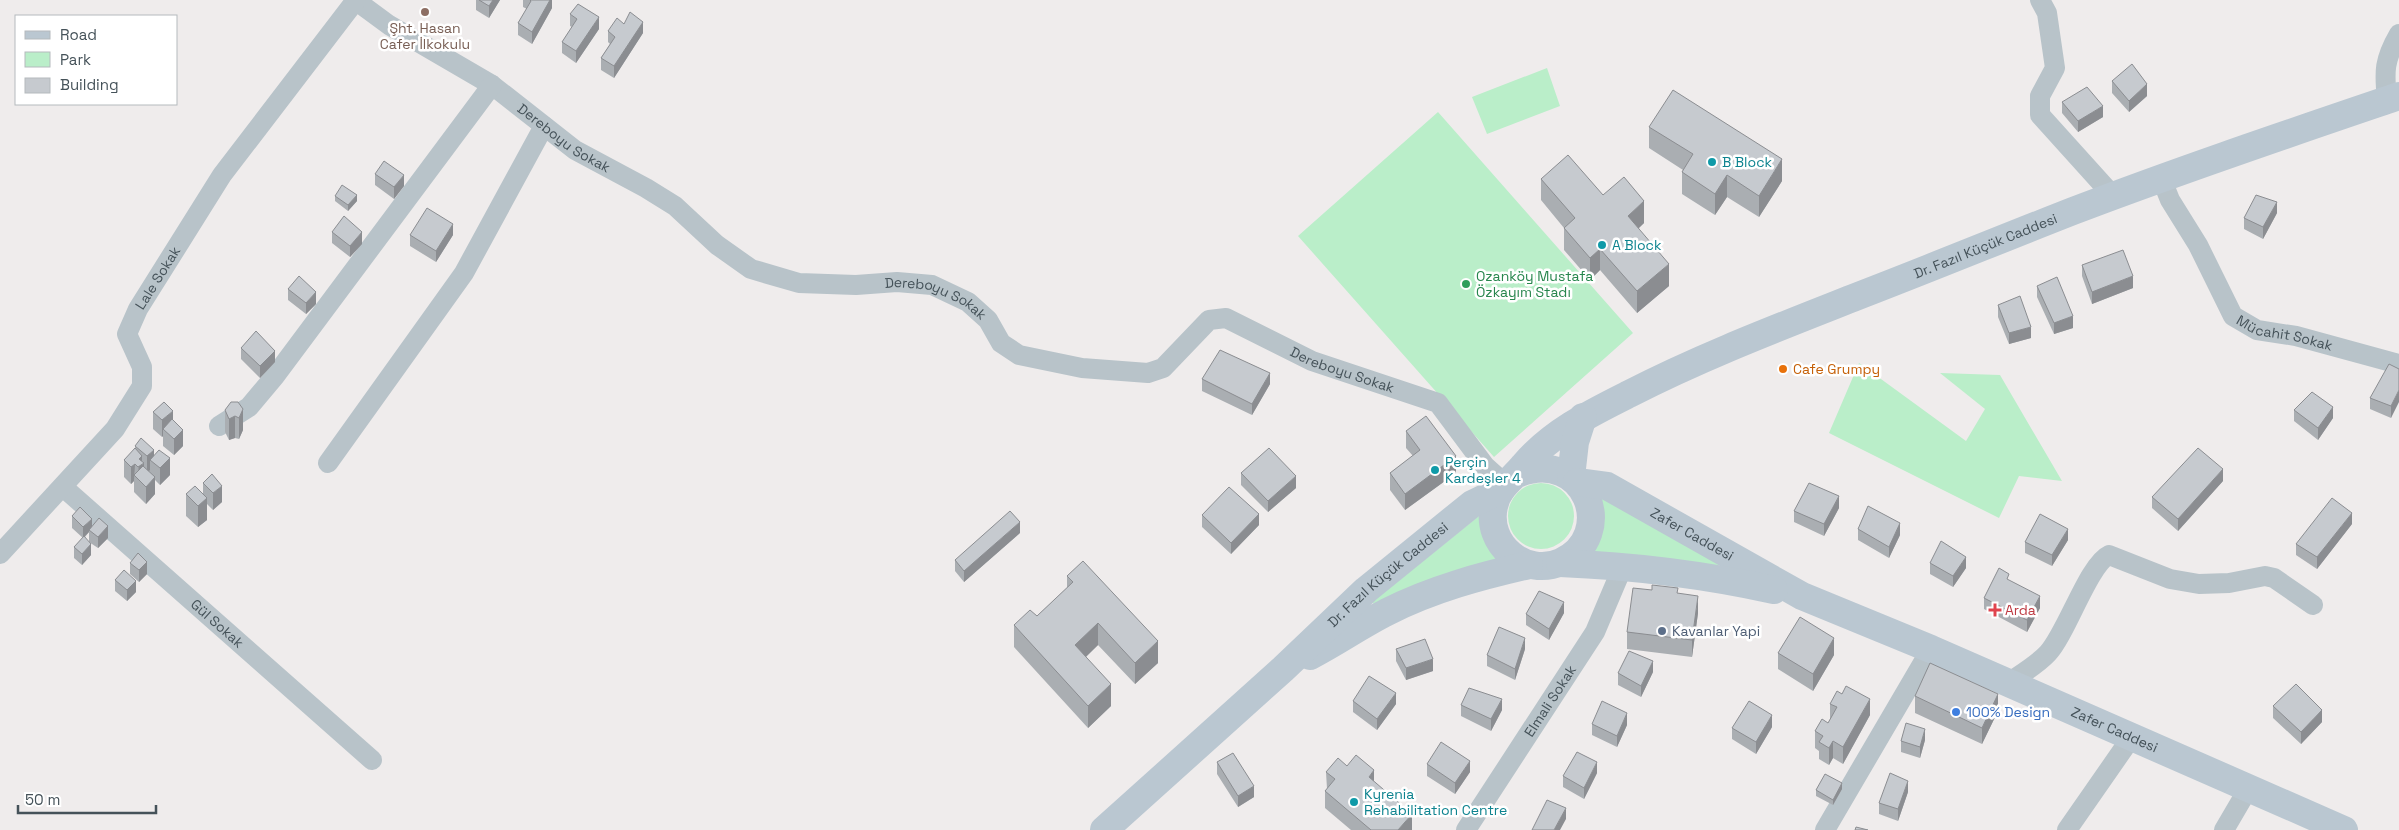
<svg xmlns="http://www.w3.org/2000/svg" width="2399" height="830" font-family="'Space Grotesk',sans-serif">
<rect width="100%" height="100%" fill="#efecec"/>
<path fill="#baeec9" d="M1547,68L1560,106L1487,134L1472,97Z
M1438,112L1633,333L1494,457L1298,236Z
M1859,363L1966,441L1985,409L1940,373L2000,375L2062,481L2019,476L1999,518L1829,433Z
M1508 516a33 33 0 1 1 66 0a33 33 0 1 1-66 0Z
M1601,496L1725,566L1590,555L1603,512Z
M1480,515L1499,560L1374,604L1372,602Z"/>
<g fill="none" stroke-linecap="round" stroke-linejoin="round">
<g stroke="#b8c3c9" stroke-width="20">
<path id="s1" d="M355,0L389,25L492,85L575,150L646,188L675,206L717,245L751,269L799,283L856,285L897,282L932,285L968,302L988,320L1001,343L1019,355L1082,368L1148,373L1163,368L1209,320L1226,318L1312,361L1438,403L1485,466L1505,484"/>
<path d="M2040,0L2047,13L2055,68L2040,96V115L2114,197"/>
<path d="M2387,100C2384,71 2384,60 2399,34"/>
<path id="s2" d="M2162,180L2170,200L2198,245L2233,316L2257,330L2296,336L2399,364"/>
<path d="M219,426L249,407L275,376L492,85"/>
<path d="M328,463L464,273L544,126"/>
<path id="s3" d="M63,487L372,760"/>
<path id="s4" d="M0,554L115,429L142,386V367L127,334L138,309L222,175L356,0"/>
<path d="M2008,683C2021,674 2037,665 2048,653C2066,634 2089,564 2109,555L2170,579L2199,584L2229,583L2265,576L2274,578L2313,605"/>
<path id="s5" d="M1466,830L1595,632L1623,566"/>
<path d="M1825,830L1931,649"/>
<path d="M2067,830L2131,738"/>
<path d="M2224,830L2248,789"/>
</g>
<g stroke="#bac7d1" stroke-width="28">
<path id="s6" d="M1517,474C1586,446 1619,536 1561,562C1525,578 1485,544 1494,506C1498,487 1513,479 1524,465C1552,432 1591,413 1629,394C1701,357 1777,328 1853,298C1926,270 1999,240 2073,211C2180,170 2290,133 2399,96"/>
<path d="M1571,477L1575,442L1583,417"/>
<path id="s7" d="M1577,482L1607,486L1802,596L1931,649L2344,830"/>
<path d="M1560,563C1634,566 1701,574 1774,590"/>
<path d="M1310,656C1337,642 1361,625 1387,612C1432,589 1481,576 1529,565"/>
<path id="s8" d="M1104,830L1283,669L1366,590L1472,504L1501,490"/>
</g>
</g>
<path fill="#aaaeb2" d="M476,0H500L489,18L476,10Z
M523,0H552V8L532,44L518,35V23L527,9L523,7Z
M570,14L599,29L576,63L562,53V42L572,27L570,26Z
M624,24L643,33L614,78L601,70V58L610,44L608,42V31Z
M2112,81L2147,96L2129,112L2112,93Z
M2062,102L2103,117L2078,132L2062,113Z
M1649,127L1782,181L1759,217L1727,197L1715,215L1682,194V172L1683,170L1649,148Z
M375,174L404,186L394,199L375,185Z
M1541,179L1603,195L1644,223L1638,229L1669,286L1637,313L1600,270L1590,280L1564,250V228L1541,200Z
M335,196L357,201L348,211L335,201Z
M2277,213L2263,239L2244,229V218Z
M332,232L362,244L350,257L332,243Z
M410,235H453L436,262L410,246Z
M2082,265L2133,288L2092,304L2082,276Z
M2037,286L2073,328L2054,334L2037,297Z
M288,289L316,304L306,314L288,300Z
M1998,305L2031,338L2009,344L1998,317Z
M241,348L275,362L260,378L241,359Z
M2399,369L2391,418L2370,409V398Z
M1202,379L1270,384L1252,415L1202,391Z
M238,402L243,430L239,439L235,438L229,440L225,432V410Z
M2294,410L2333,418L2318,440L2294,421Z
M153,412L173,420L183,446L174,455L163,446V436L162,437L153,429Z
M1406,431L1456,473L1405,510L1390,490V473L1413,456L1406,448Z
M135,446L154,456L170,475L160,485L155,480V494L146,504L134,492V481L131,484L124,477V460L135,449Z
M1241,473L1296,488L1268,512L1241,485Z
M2223,481L2178,531L2152,508V497Z
M203,483L222,502L213,510L207,504V520L198,527L186,516V494H203Z
M1839,508L1824,536L1794,522V511Z
M1202,515L1259,525L1231,554L1202,527Z
M72,516L108,538L98,548L89,542V532L85,537L91,555L82,565L74,558V547L83,538L72,528Z
M2352,524L2317,569L2296,555V544Z
M1858,529L1900,535L1889,558L1858,540Z
M1020,533L964,582L955,571V560Z
M2068,540L2052,566L2025,553V542Z
M130,563L147,574L139,582L130,574Z
M1930,563L1966,568L1953,587L1930,574Z
M1067,576L1158,663L1135,684L1098,645L1086,657L1111,706L1088,728L1014,647V625L1037,616L1067,588Z
M115,580L136,592L127,601L115,591Z
M1678,593L1698,613L1692,657L1627,649V632Z
M1984,598L2040,608L2027,632L1984,609Z
M1564,613L1549,640L1526,625V614Z
M1396,649L1433,671L1406,680L1396,661Z
M1525,649L1515,680L1487,666V655Z
M1778,653L1834,655L1813,691L1778,669Z
M1653,672L1641,697L1618,685V673Z
M1915,696L1998,711L1982,744L1915,713Z
M1353,701L1396,704L1377,730L1353,712Z
M1830,704L1870,715L1843,764L1833,758L1829,765L1819,759V751L1815,748V731L1828,723L1830,720Z
M1461,705L1502,710L1491,731L1461,716Z
M2273,706L2322,722L2301,744L2273,718Z
M1592,724L1627,725L1617,747L1592,735Z
M1772,727L1756,754L1732,739V728Z
M1925,740L1920,758L1901,752V741Z
M1217,762L1254,797L1238,807L1217,774Z
M1427,764L1470,772L1455,794L1427,776Z
M1347,766L1374,782L1412,830H1351L1325,808V791L1327,789L1326,772Z
M1597,773L1584,799L1563,787V776Z
M1842,789L1833,805L1816,796V790Z
M1908,792L1898,821L1879,814V803Z"/>
<path fill="#8b8d91" d="M493,0H500L489,18V6Z
M550,0H552V8L532,44V32Z
M599,17V29L576,63V51Z
M643,22V33L614,78V66Z
M2147,84V96L2129,112V101Z
M2103,106V117L2078,132V121Z
M1782,159V181L1759,217V196Z
M404,175V186L394,199V187Z
M1727,175V197L1715,215V194Z
M357,195V201L348,211V205Z
M1644,201V223L1628,238V216Z
M2277,202V213L2263,239V227Z
M453,224V235L436,262V251Z
M362,232V244L350,257V246Z
M1600,249V270L1590,280V258Z
M1669,264V286L1637,313V291Z
M2133,276V288L2092,304V292Z
M316,292V304L306,314V303Z
M2073,316V328L2054,334V323Z
M2031,327V338L2009,344V333Z
M275,351V362L260,378V366Z
M1270,373V384L1252,415V404Z
M2399,390V402L2391,418V406Z
M2333,407V418L2318,440V428Z
M243,409V430L239,439V418Z
M173,411V428L163,429V436L162,437V420Z
M235,416V438L229,440V419Z
M183,430V446L174,455V439Z
M154,450V462L150,460V470L147,473V456Z
M142,456V465L144,463V480L138,479L139,459Z
M1456,456V473L1405,510V494Z
M170,458V475L160,485V468Z
M135,464L134,481L131,484V467Z
M2223,469V481L2178,531V519Z
M1296,476V488L1268,512V501Z
M155,477V494L146,504V487Z
M222,486V502L213,510V493Z
M1839,496V508L1824,536V524Z
M207,498V520L198,527V506Z
M2352,513V524L2317,569V557Z
M1259,514V525L1231,554V543Z
M92,519V530H89V532L83,538V527Z
M1020,522V533L964,582V571Z
M1900,523V535L1889,558V547Z
M108,526V538L98,548V537Z
M2068,529V540L2052,566V555Z
M91,544V555L82,565V554Z
M1966,557V568L1953,587V576Z
M147,562V574L139,582V570Z
M136,581V592L127,601V590Z
M1698,596V613L1692,657V640Z
M2040,596V608L2027,632V620Z
M1564,602V613L1549,640V629Z
M1098,623V645L1075,667V645Z
M1525,638V649L1515,680V669Z
M1834,638V655L1813,691V674Z
M1158,641V663L1135,684V663Z
M1433,659V671L1406,680V668Z
M1653,661V672L1641,697V686Z
M1111,684V706L1088,728V706Z
M1396,693V704L1377,730V719Z
M1998,694V711L1982,744V728Z
M1502,699V710L1491,731V719Z
M1870,699V715L1843,764V747Z
M2322,710V722L2301,744V732Z
M1627,713V725L1617,747V736Z
M1772,715V727L1756,754V742Z
M1925,729V740L1920,758V747Z
M1833,741V758L1829,765V748Z
M1470,761V772L1455,794V783Z
M1597,762V773L1584,799V788Z
M1374,770V787L1369,777Z
M1908,781V792L1898,821V809Z
M1842,783V789L1833,805V800Z
M1254,786V797L1238,807V796Z
M1566,808V819L1560,830H1554Z
M1412,814V830H1398Z"/>
<path fill="#c6cacf" stroke="#8b8d91" d="M479,0H493L489,6Z
M530,0H550L532,32L518,23L531,1Z
M578,4L599,17L576,51L562,42L577,19L570,14Z
M630,12L643,22L614,66L601,58L615,37L608,31L617,18L624,24Z
M2132,64L2147,84L2129,101L2112,81Z
M2087,87L2103,106L2078,121L2062,102Z
M1673,90L1782,159L1759,196L1727,175L1715,194L1682,172L1693,154L1649,127Z
M1568,155L1603,195L1624,177L1644,201L1628,216L1669,264L1637,291L1600,249L1590,258L1564,228L1575,218L1541,179Z
M384,161L404,175L394,187L375,174Z
M342,185L357,195L348,205L335,196Z
M2256,195L2277,202L2263,227L2244,218Z
M427,208L453,224L436,251L410,235Z
M344,216L362,232L350,246L332,232Z
M2123,250L2133,276L2092,292L2082,265Z
M299,276L316,292L306,303L288,289Z
M2057,277L2073,316L2054,323L2037,286Z
M2020,296L2031,327L2009,333L1998,305Z
M256,331L275,351L260,366L241,348Z
M1220,350L1270,373L1252,404L1202,379Z
M2389,364L2399,369V390L2391,406L2370,398Z
M2312,392L2333,407L2318,428L2294,410Z
M164,402L173,411L162,420L153,412Z
M231,402H238L243,409L239,418L235,416L229,419L225,410Z
M1426,416L1456,456L1405,494L1390,473L1420,450L1406,431Z
M172,419L183,430L174,439L163,429Z
M141,438L154,450L147,456L135,446Z
M135,448L142,456L139,459L144,463L138,467L135,464L131,467L124,460Z
M1269,448L1296,476L1268,501L1241,473Z
M2198,448L2223,469L2178,519L2152,497Z
M159,450L170,458L160,468L150,460Z
M143,466L155,477L146,487L134,475Z
M212,474L222,486L213,493L203,483Z
M1809,483L1839,496L1824,524L1794,511Z
M195,486L207,498L198,506L186,494Z
M1229,487L1259,514L1231,543L1202,515Z
M2332,498L2352,513L2317,557L2296,544Z
M1868,506L1900,523L1889,547L1858,529Z
M80,507L92,519L83,527L72,516Z
M1010,511L1020,522L964,571L955,560Z
M2040,514L2068,529L2052,555L2025,542Z
M99,518L108,526L98,537L89,530Z
M84,536L91,544L82,554L74,547Z
M1941,541L1966,557L1953,576L1930,563Z
M138,553L147,562L139,570L130,563Z
M1083,561L1158,641L1135,663L1098,623L1075,645L1111,684L1088,706L1014,625L1030,610L1037,616L1073,582L1067,576Z
M1999,568L2009,574L2007,579L2040,596L2027,620L1984,598Z
M124,570L136,581L127,590L115,580Z
M1652,585L1678,588L1677,593L1698,596L1692,640L1627,632L1633,588L1652,590Z
M1539,591L1564,602L1549,629L1526,614Z
M1800,617L1834,638L1813,674L1778,653Z
M1499,627L1525,638L1515,669L1487,655Z
M1425,639L1433,659L1406,668L1396,649Z
M1629,651L1653,661L1641,686L1618,673Z
M1930,663L1998,694L1982,728L1915,696Z
M1369,676L1396,693L1377,719L1353,701Z
M2296,684L2322,710L2301,732L2273,706Z
M1846,686L1870,699L1843,747L1833,741L1829,748L1819,742L1823,736L1815,731L1822,719L1828,723L1837,707L1830,704L1837,691L1842,694Z
M1469,688L1502,699L1491,719L1461,705Z
M1602,701L1627,713L1617,736L1592,724Z
M1749,701L1772,715L1756,742L1732,728Z
M1906,723L1925,729L1920,747L1901,741Z
M1441,742L1470,761L1455,783L1427,764Z
M1577,752L1597,762L1584,788L1563,776Z
M1233,753L1254,786L1238,796L1217,762Z
M1356,755L1374,770L1369,777L1412,814L1398,830H1371L1325,791L1335,779L1326,772L1338,758L1347,766Z
M1890,773L1908,781L1898,809L1879,803Z
M1825,774L1842,783L1833,800L1816,790Z
M1547,800L1566,808L1554,830H1532Z
M1856,827L1868,830H1855Z"/>
<circle fill="#8d6e63" stroke="#fff" stroke-width="2" cx="425" cy="12" r="5"/>
<g fill="#0f9aa8" stroke="#fff" stroke-width="2">
<circle cx="1712" cy="162" r="5"/>
<circle cx="1602" cy="245" r="5"/>
<circle cx="1435" cy="470" r="5"/>
<circle cx="1354" cy="802" r="5"/>
</g>
<circle fill="#2e9e5b" stroke="#fff" stroke-width="2" cx="1466" cy="284" r="5"/>
<circle fill="#e8710a" stroke="#fff" stroke-width="2" cx="1783" cy="369" r="5"/>
<path fill="#e0444e" stroke="#fff" stroke-width="2" d="M1992.5 602.5h5v5h5v5h-5v5h-5v-5h-5v-5h5z"/>
<circle fill="#5c6f8a" stroke="#fff" stroke-width="2" cx="1662" cy="631" r="5"/>
<circle fill="#3f7fe0" stroke="#fff" stroke-width="2" cx="1956" cy="712" r="5"/>
<g text-anchor="middle" dominant-baseline="central" stroke-width="5" stroke-linejoin="round" paint-order="stroke">
<g font-size="14" fill="#785e54" stroke="#fff">
<text x="425" y="28">Şht. Hasan<tspan x="425" dy="16">Cafer İlkokulu</tspan></text>
</g>
<g font-size="14" fill="#455259" stroke="#fff">
<text stroke="none"><textPath href="#s1" startOffset="251">Dereboyu Sokak</textPath></text>
<text stroke="none"><textPath href="#s6" startOffset="832">Dr. Fazıl Küçük Caddesi</textPath></text>
<text stroke="none"><textPath href="#s4" startOffset="340">Lale Sokak</textPath></text>
<text stroke="none"><textPath href="#s1" startOffset="671">Dereboyu Sokak</textPath></text>
<text stroke="none"><textPath href="#s2" startOffset="209">Mücahit Sokak</textPath></text>
<text stroke="none"><textPath href="#s1" startOffset="1136">Dereboyu Sokak</textPath></text>
<text stroke="none"><textPath href="#s7" startOffset="128">Zafer Caddesi</textPath></text>
<text stroke="none"><textPath href="#s8" startOffset="382">Dr. Fazıl Küçük Caddesi</textPath></text>
<text stroke="none"><textPath href="#s3" startOffset="206">Gül Sokak</textPath></text>
<text stroke="none"><textPath href="#s5" startOffset="154">Elmali Sokak</textPath></text>
<text stroke="none"><textPath href="#s7" startOffset="594">Zafer Caddesi</textPath></text>
</g>
<g font-size="14" fill="#0d838f" stroke="#fff" text-anchor="start">
<text x="1722" y="162">B Block</text>
<text x="1612" y="245">A Block</text>
<text x="1445" y="462">Perçin<tspan x="1445" dy="16">Kardeşler 4</tspan></text>
<text x="1364" y="794">Kyrenia<tspan x="1364" dy="16">Rehabilitation Centre</tspan></text>
</g>
<g font-size="14" fill="#27864d" stroke="#fff" text-anchor="start">
<text x="1476" y="276">Ozanköy Mustafa<tspan x="1476" dy="16">Özkayım Stadı</tspan></text>
</g>
<g font-size="14" fill="#c56008" stroke="#fff" text-anchor="start">
<text x="1793" y="369">Cafe Grumpy</text>
</g>
<g font-size="14" fill="#be3a42" stroke="#fff" text-anchor="start">
<text x="2005" y="610">Arda</text>
</g>
<g font-size="14" fill="#4e5e75" stroke="#fff" text-anchor="start">
<text x="1672" y="631">Kavanlar Yapi</text>
</g>
<g font-size="14" fill="#366cbe" stroke="#fff" text-anchor="start">
<text x="1966" y="712">100% Design</text>
</g>
</g>
<rect x="15" y="15" width="162" height="90" fill="#ffffff" stroke="#b5babd"/>
<rect x="25" y="31" width="25" height="8" fill="#bac7d1" stroke="#b5babd"/>
<text x="60" y="40" font-size="15" fill="#455259">Road</text>
<rect x="25" y="52" width="25" height="15" fill="#baeec9" stroke="#b5babd"/>
<text x="60" y="65" font-size="15" fill="#455259">Park</text>
<rect x="25" y="78" width="25" height="15" fill="#c6cacf" stroke="#b5babd"/>
<text x="60" y="90" font-size="15" fill="#455259">Building</text>
<path d="M18 805v8h138v-8" fill="none" stroke="#455259" stroke-width="2.5"/>
<text x="25" y="805" font-size="15" fill="#455259" stroke="#ffffff" stroke-width="4" paint-order="stroke">50 m</text>
</svg>
